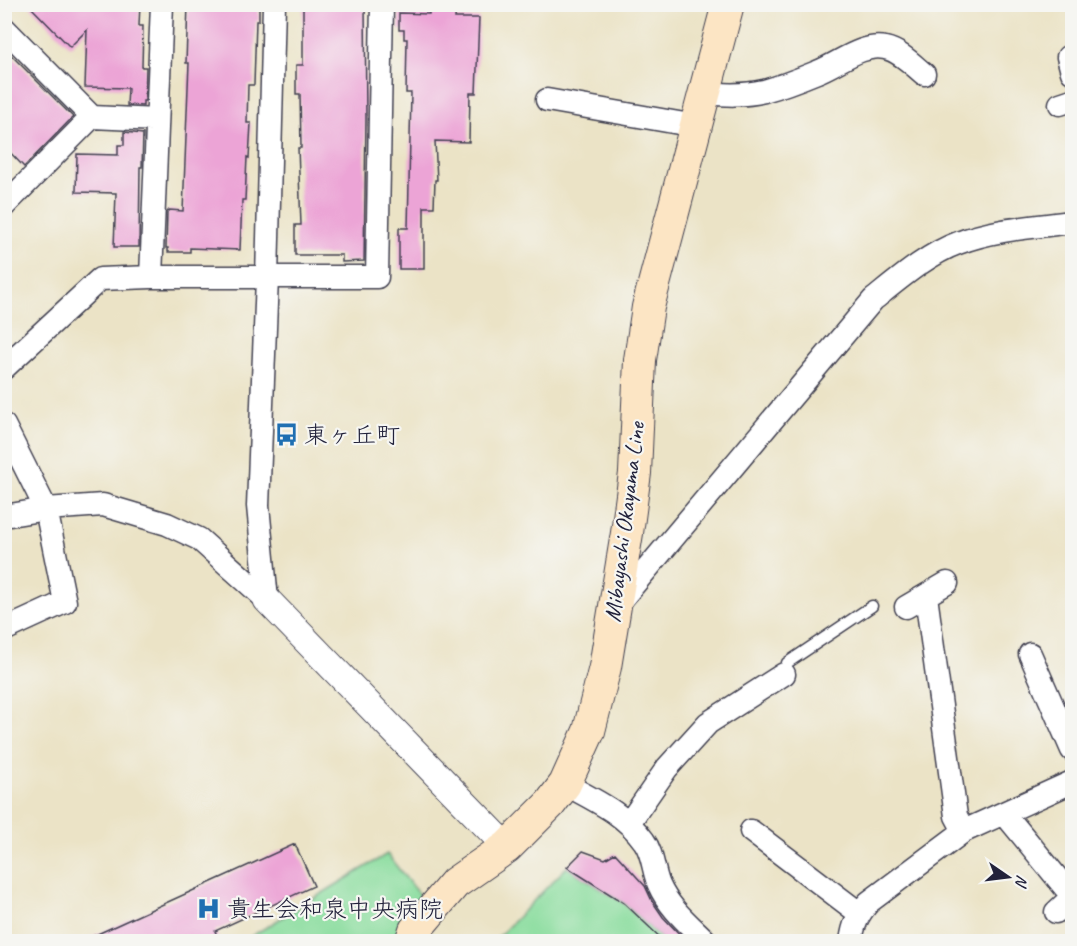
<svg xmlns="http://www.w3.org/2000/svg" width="1077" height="946" font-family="Caveat,'Klee One',sans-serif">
<rect width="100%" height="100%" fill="#f6f6f2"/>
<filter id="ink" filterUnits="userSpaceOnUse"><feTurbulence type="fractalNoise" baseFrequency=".0167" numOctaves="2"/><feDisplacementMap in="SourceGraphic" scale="12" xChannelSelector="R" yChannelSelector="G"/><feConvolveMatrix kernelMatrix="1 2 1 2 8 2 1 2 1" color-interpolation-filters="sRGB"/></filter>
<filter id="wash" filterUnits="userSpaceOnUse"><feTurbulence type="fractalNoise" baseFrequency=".008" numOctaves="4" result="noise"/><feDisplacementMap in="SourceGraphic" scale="24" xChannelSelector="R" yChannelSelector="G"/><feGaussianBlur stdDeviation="1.35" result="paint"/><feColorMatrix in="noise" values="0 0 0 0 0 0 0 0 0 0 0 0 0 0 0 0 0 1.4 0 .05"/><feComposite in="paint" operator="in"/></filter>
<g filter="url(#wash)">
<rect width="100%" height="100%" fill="#ebe3c6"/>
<path fill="#8bdd9f" stroke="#56806d" stroke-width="1.5" d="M387,854L420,896L404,919L395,941L255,942L250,937Z
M567,867L624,903L665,942H493Z"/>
<g id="blocks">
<path fill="#eca4d6" d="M28,4H140L139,26H143L142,67H146L145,101H143V106L127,105L128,88L85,87L87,30L70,47Z
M188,4H259V21H256L254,85H248L247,123H251L249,158L247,157L245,200H242L240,250L190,248V252H168V248H166L167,212L169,210L183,211L189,63H186Z
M303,4H365L366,118L364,261L342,262V255H295V225H301L298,148H301L300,94H296V65H303Z
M429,4H456L455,18H479L476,93H470L469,142L435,141L437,180H435L434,207H424V269H399V228H408L411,93H406L407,39H404V30H399V13L429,14Z
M4,48L73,117L24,167L4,146Z
M124,132L143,134L142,167H140L139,247H114L116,193L76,192L77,154L118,155V145H124Z
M295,844L314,886L215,931L220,942H80Z
M583,851L605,859L615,853L645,886L652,901L663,917L687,942H665L624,903L567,867Z"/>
</g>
</g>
<g filter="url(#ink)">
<use href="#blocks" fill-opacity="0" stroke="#403f50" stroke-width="1.5"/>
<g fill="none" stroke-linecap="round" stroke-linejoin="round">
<defs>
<path id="service" d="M784,674L787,663L872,606"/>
<path id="minor" d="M4,28L92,117
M1068,57L1072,72
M705,93C725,95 744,96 764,91C782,86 800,79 817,72C838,64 862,43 885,48C900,51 913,65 924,74
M547,100L696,126
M1060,104L1072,100
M4,206L92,117L157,120
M151,277L162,4
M4,368L100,279L151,277H377L382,4
M4,425L46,509L65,602L4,630
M4,516L46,509L103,505L167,524L199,539L267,600
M926,596L956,816L964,831
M267,600L258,506L267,278L274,4
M616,606L873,300C898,280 928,254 958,243C994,229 1035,227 1072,222
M906,607L947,583
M1030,654L1072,750
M565,784C594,800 624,813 644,841C653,853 653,871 659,885C669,908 689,924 707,942
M1004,813L1072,896
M629,823L667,768L708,723L784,674
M751,831L859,913
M1056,912L1072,897
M851,942C853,925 858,914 869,902L964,831L1072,782"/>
<path id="tertiary" d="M267,600L507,847"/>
<path id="secondary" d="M411,942L415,930L455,883L507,847L550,804L565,784L589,731L605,667L627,533L635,473L640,360L648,307L728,4"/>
</defs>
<use href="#service" stroke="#403f50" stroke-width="13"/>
<use href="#minor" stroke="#403f50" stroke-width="25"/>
<use href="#tertiary" stroke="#403f50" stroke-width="29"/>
<use href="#secondary" stroke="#403f50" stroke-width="34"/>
<use href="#service" stroke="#fff" stroke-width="10"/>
<use href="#minor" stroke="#fff" stroke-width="22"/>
<use href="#tertiary" stroke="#fff" stroke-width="27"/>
<use href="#secondary" stroke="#fce5c4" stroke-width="32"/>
</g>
</g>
<defs>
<symbol id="bus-bare" viewBox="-9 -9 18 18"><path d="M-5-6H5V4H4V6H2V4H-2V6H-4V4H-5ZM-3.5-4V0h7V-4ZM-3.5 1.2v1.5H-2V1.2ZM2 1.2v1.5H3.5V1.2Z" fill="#1f6fb2" stroke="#f6f6f2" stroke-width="2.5" paint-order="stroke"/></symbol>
<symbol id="hospital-bare" viewBox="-9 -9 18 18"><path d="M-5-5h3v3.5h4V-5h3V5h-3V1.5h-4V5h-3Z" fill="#1f6fb2" stroke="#f6f6f2" stroke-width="2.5" paint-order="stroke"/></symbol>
</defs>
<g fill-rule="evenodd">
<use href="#bus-bare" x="270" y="418" width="33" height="33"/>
<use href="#hospital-bare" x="192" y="892" width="33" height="33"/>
</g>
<g text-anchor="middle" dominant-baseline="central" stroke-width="4.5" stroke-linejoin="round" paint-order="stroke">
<g font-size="24" fill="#22223b" stroke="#f6f6f2" text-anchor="start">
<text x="304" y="435">東ヶ丘町</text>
<text x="227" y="909">貴生会和泉中央病院</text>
</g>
<g font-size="24" fill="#22223b" stroke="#f6f6f2">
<text transform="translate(624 522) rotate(-83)">Mibayashi Okayama Line</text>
</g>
</g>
<rect width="1077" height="946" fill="none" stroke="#f6f6f2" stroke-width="24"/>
<g transform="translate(1008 877) rotate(104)" stroke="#f6f6f2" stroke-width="4.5" paint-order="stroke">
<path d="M0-4.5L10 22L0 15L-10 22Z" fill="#22223b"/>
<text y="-9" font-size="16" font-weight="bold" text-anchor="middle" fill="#22223b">N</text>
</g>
</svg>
